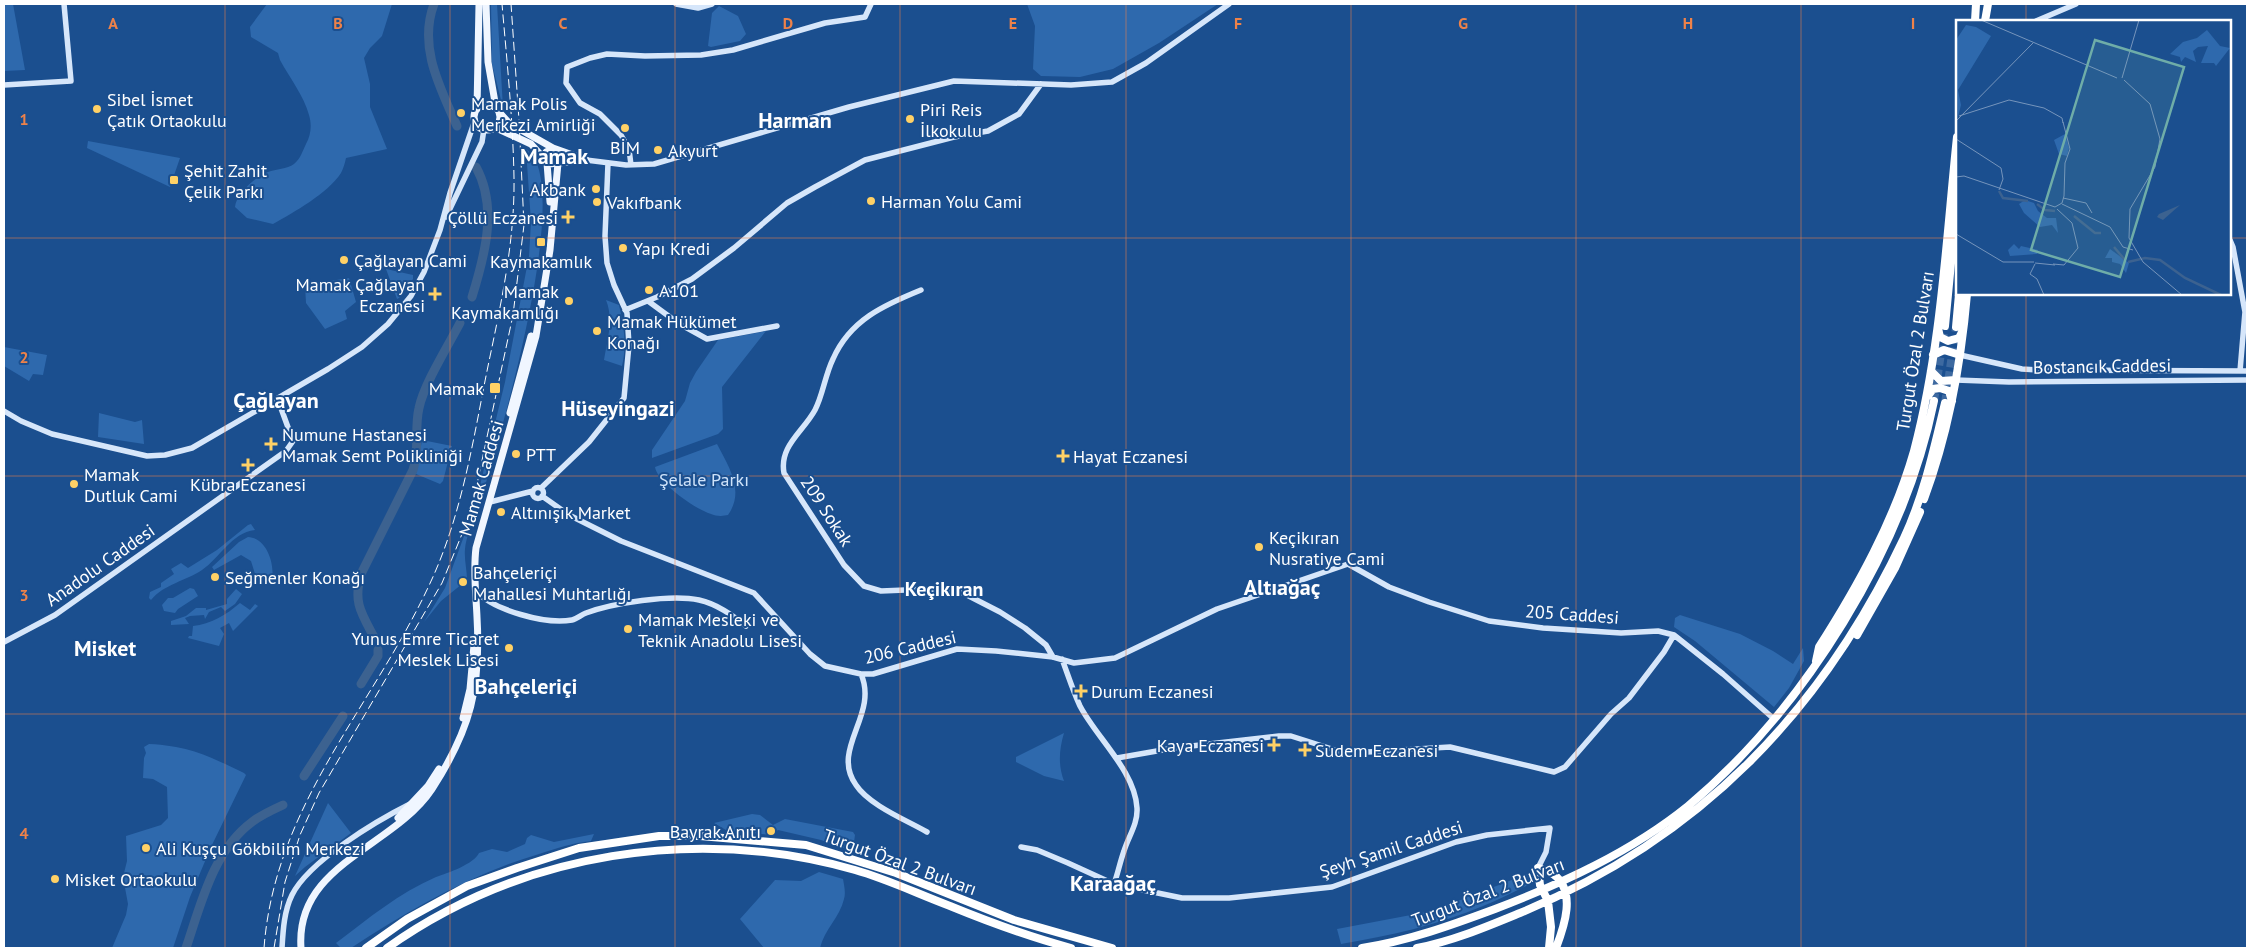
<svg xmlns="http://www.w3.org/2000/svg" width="2251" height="952" font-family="'PT Sans',sans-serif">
<rect width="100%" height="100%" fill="#1b4f8f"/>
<path fill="#2e69ad" d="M4,4H13L25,70L4,71Z
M267,4H392L382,36L370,48L364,58L370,84V107L387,149L346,158C345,163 343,169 341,173C327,194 294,212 273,224L247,218L235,207C236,194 256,176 268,172C276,169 287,169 294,164C301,158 302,152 306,144C311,135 312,125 309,115C304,96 289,77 280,60L278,53L251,37L250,27Z
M491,4H497L503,108L492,64Z
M1027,4H1218L1159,43L1113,69L1080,77L1041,76L1033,69L1035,26Z
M719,6L738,16L746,34L740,41L711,47L708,46L712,13Z
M88,141L180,158L170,187L87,148Z
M526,149C573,178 507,410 493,459C488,477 482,495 476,513C472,525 466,537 465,549C464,559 467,570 467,580L441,601L424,622L445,588L475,506L505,382L529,256L531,222Z
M386,269L413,275V279L399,298L397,299Z
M349,278L356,302L345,311L347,319L325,329L306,303L305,285Z
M606,300L619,305C624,325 627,346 622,366L604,360C607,340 614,320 606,300Z
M766,331L722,387L723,429L718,434L652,458V450L685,401L690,383L696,372L718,340Z
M4,347L47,355L43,375L33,374L29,381L4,366Z
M99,413L135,422L142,420L144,444L98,437Z
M422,440L452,446L443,481L440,484L416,474Z
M717,444C729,467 745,491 728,515C726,515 723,516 721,516C704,517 657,483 655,467Z
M248,525L251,524L255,530C231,533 220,558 202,570C186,581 164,584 151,600L149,598L150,592L161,587V583L174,574L171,569L181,563L188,568L217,550Z
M248,537C267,538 275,564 272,581L261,580V575L256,577L251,561L241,555L214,570L212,567L239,542Z
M190,588L194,589L198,596L178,609L175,613L164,611L162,605L168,598H173Z
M236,589L242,594L235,604L225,611L221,607L209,612L205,619L204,615L190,616L185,618L189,624L171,625V621L186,616L196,608H206V610L227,604V599Z
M240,603L250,610L255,604L258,606L233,631L229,623L220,628L224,634L219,646L188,638L189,636H192L193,626C211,624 226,615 240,603Z
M1680,615L1740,634L1773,651L1793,664L1803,648L1804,661L1789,688L1774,707L1695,641L1674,627L1675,618Z
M1064,733C1059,750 1058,765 1064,781L1044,776L1016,762V757Z
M149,744C189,746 209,756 244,773L246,775L211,847L190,897L173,948H112L126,915L128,904L123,877L127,861L126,836L161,825L168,818L167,787L153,779L143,778L144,758L146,753L144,747Z
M328,803L351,833L305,867L295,876Z
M752,814L760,815L773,825L785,819L853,832L855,835L853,849L849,850L821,840L778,830L772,835L726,830L714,823Z
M594,834L591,841C572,843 558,848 539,854C471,874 411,909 351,948H341L336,943C369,918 399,893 436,877C448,873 474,864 479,853L492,849L507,852L525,844L527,838L531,835L554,842Z
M819,872L843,879C844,885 846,893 844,899C840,917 824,930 820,948H764L740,919L775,880L801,881Z
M1530,873L1531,879L1528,885C1513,892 1498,900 1483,906C1438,925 1389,936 1341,944L1337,929L1432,911Z"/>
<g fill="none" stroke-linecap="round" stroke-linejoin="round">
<path stroke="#3c6290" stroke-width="9" d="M434,4C418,47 440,87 457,126
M472,297C485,255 498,207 476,167
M374,637C361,613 353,602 361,574L413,470C420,449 414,429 419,408C424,384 448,346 460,323
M361,684L378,656V650
M304,776L343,716
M186,948C201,904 213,851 252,822C261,815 272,810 283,805"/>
<path stroke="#3d69a0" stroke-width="8" stroke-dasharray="8 4" stroke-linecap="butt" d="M1934,401L1945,326
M1945,403L1956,327"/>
<path stroke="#d6e6fa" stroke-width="5.5" d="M676,4L698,8L712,4
M2036,21L2076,4
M4,85L71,81L64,4
M586,160L626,165L654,164L849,107L954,81L1071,85L1112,82L1146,63L1229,4
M631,165L629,149L621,135L600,114L580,103L566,83L567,67L590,58L607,54L645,56L701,55L733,50L825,23L865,17L871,4
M446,217L482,142L484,129
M2230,240L2233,247L2245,312L2240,371
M921,290C884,305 850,320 833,359C825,375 823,395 815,410C803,432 779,446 784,473L844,565L864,586L881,591L930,589L963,593L1000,612L1025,628L1046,645L1053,657
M648,301L678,323L707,339L777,326
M625,310L657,297L692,279L734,248L787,203L815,187L865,160L954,137L988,131L1019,114L1041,84
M1960,355L2022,369L2040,370L2247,371
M1956,380L2009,382L2247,380
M4,411L21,421L52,434L147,456L165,455L192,448L328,369L362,347L388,324L411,296L424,272L440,230L450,193L475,120
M532.5 493a5.5 5.5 0 1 1 11 0a5.5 5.5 0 1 1-11 0Z
M541,488L589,442L624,398L629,345L627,313L614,285L607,263L605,236L608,163
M542,496L569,515L621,541L754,593L810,654L825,666L861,674H873L957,649L996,651L1053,657L1074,663L1115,658L1217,609L1348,564L1389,587L1429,602L1489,621L1543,628L1621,633L1658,631L1674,635L1723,674L1774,719
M490,502L533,491
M476,591C493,610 546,625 572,620C577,619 581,615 586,613C613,603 671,594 699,600C717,604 732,615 746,626
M4,642L55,615L286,451L293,441L278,400
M1062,659C1068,675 1073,691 1080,706C1096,737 1135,771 1137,808C1138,824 1128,837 1124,851C1120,862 1118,873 1114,884
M861,674C879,715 830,749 856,785C869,805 906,820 927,832
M1117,758L1174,748L1279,736H1291L1335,750L1351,753L1450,747L1554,772L1565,767L1611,714L1629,698L1664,652L1674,635
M1021,847L1037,850L1068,863L1114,884L1182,898H1229L1332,887L1456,842L1487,835L1550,828L1546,852L1538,868
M282,948C283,931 284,911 292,895C309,861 376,821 410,804"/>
<path stroke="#f0f6ff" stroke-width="7" d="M486,4L488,62L496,108
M474 117a13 13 0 1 1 26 0a13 13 0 1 1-26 0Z
M477,109L479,4
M500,113L509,123L553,148
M494,127L531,144L549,164L586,160
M546,160V152L553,148L584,159
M547,163L550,202
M510,413L531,336
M463,718L470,689L474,645
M398,818L428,786L439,769
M301,948C295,864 393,848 432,789C471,729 481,687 477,617C476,594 473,571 476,548L536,336L550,250L558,163"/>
<path stroke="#fff" stroke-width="8" d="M1975,21L1976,4
M1985,21L1988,4
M1945,326L1957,200
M1956,327L1959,294
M1938,328L1940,337L1948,341L1959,338L1962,332
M1933,355L1944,350L1960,355
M1931,371L1941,381L1956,380
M1928,396L1933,389L1940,388L1949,391L1952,401
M1924,499C1949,432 1961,364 1967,294
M1857,635L1895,568L1920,512
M1816,661L1819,647C1858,586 1894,521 1914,451C1941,349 1946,242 1957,137
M1538,868C1543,870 1549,872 1553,874C1577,891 1564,927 1556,948
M1538,868L1540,885L1548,901L1551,927L1549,948
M366,948L407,919L467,886L517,868L579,848L659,836H700L806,845L896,873L1014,920L1112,948
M387,948C522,852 696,825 855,870C887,879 918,894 950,906C989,922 1030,937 1071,948
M1362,948C1408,941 1452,925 1495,909C1563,883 1631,852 1688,806C1804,709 1904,549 1934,401
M1417,948C1453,941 1486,927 1520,913C1699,839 1822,712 1904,538C1924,495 1934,449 1945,403"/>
<path stroke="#fff" stroke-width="1" stroke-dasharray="9 4" stroke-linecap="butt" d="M264,948C275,803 375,705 432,579C462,513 473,441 487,371C500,308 515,243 514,178C513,120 507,62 502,4
M274,948L285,882L300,835L319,793L442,583L471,512L513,315L524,225L519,120L511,4"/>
</g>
<path fill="none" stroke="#ee8249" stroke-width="1" stroke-opacity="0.55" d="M225,4V948M450,4V948M675,4V948M900,4V948M1126,4V948M1351,4V948M1576,4V948M1801,4V948M2026,4V21M4,238H1957M2230,238H2247M2026,294V948M4,476H2247M4,714H2247"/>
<g fill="#ffd166" stroke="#1b4f8f" stroke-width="2">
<circle cx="97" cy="109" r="5"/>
<circle cx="461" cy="113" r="5"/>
<circle cx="910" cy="119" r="5"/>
<circle cx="625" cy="128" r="5"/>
<circle cx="658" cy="150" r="5"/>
<rect x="169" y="175" width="10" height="10" rx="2.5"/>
<circle cx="596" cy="189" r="5"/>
<circle cx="871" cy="201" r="5"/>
<circle cx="597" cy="202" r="5"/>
<path d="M565.5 209.5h5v5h5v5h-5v5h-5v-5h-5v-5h5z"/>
<rect x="536" y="237" width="10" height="10" rx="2.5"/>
<circle cx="623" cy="248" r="5"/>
<circle cx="344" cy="260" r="5"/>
<circle cx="649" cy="290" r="5"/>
<path d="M432.5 286.5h5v5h5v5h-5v5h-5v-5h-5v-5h5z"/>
<circle cx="569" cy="301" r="5"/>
<circle cx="597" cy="331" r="5"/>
<rect x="489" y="382" width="12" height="12" rx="2.5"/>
<path d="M268.5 436.5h5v5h5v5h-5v5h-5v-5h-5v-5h5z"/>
<circle cx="516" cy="454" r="5"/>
<path d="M1060.5 448.5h5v5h5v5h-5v5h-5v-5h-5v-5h5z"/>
<path d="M245.5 457.5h5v5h5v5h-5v5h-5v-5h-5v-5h5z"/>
<circle cx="74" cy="484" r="5"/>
<circle cx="501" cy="512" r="5"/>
<circle cx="1259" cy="547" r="5"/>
<circle cx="215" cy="577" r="5"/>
<circle cx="463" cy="582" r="5"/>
<circle cx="628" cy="629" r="5"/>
<circle cx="509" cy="648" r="5"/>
<path d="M1078.5 683.5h5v5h5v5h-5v5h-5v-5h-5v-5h5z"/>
<path d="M1271.5 737.5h5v5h5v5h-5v5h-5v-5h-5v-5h5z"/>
<path d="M1302.5 742.5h5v5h5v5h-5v5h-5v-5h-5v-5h5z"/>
<circle cx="771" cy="831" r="5"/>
<circle cx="146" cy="848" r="5"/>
<circle cx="55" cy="879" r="5"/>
</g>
<g text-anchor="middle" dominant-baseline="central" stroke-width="4" stroke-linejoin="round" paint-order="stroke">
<g font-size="18" fill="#fff" stroke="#1b4f8f" text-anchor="start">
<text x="107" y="99">Sibel İsmet<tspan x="107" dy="21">Çatık Ortaokulu</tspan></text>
<text x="471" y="103">Mamak Polis<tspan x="471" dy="21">Merkezi Amirliği</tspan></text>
<text x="920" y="109">Piri Reis<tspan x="920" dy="21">İlkokulu</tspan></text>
<text x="625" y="147" text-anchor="middle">BİM</text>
<text x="668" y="150">Akyurt</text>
<text x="184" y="170">Şehit Zahit<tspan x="184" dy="21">Çelik Parkı</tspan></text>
<text x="586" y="189" text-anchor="end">Akbank</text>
<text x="881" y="201">Harman Yolu Cami</text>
<text x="607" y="202">Vakıfbank</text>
<text x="558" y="217" text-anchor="end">Çöllü Eczanesi</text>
<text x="633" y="248">Yapı Kredi</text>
<text x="354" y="260">Çağlayan Cami</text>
<text x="541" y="261" text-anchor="middle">Kaymakamlık</text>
<text x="425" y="284" text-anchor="end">Mamak Çağlayan<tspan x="425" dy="21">Eczanesi</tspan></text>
<text x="659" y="290">A101</text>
<text x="559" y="291" text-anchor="end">Mamak<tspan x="559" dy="21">Kaymakamlığı</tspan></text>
<text x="607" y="321">Mamak Hükümet<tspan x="607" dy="21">Konağı</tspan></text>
<text x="484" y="388" text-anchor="end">Mamak</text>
<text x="282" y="434">Numune Hastanesi<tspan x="282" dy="21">Mamak Semt Polikliniği</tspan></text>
<text x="526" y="454">PTT</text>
<text x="1073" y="456">Hayat Eczanesi</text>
<text x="84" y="474">Mamak<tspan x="84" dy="21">Dutluk Cami</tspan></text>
<text x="248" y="484" text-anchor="middle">Kübra Eczanesi</text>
<text x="511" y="512">Altınışık Market</text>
<text x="1269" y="537">Keçikıran<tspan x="1269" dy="21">Nusratiye Cami</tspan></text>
<text x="473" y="572">Bahçeleriçi<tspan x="473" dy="21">Mahallesi Muhtarlığı</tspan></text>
<text x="225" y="577">Seğmenler Konağı</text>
<text x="638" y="619">Mamak Mesleki ve<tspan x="638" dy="21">Teknik Anadolu Lisesi</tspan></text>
<text x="499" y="638" text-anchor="end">Yunus Emre Ticaret<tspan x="499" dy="21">Meslek Lisesi</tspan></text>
<text x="1091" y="691">Durum Eczanesi</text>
<text x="1264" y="745" text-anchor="end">Kaya Eczanesi</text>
<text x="1315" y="750">Sudem Eczanesi</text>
<text x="761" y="831" text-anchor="end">Bayrak Anıtı</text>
<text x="156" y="848">Ali Kuşçu Gökbilim Merkezi</text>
<text x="65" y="879">Misket Ortaokulu</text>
</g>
<g font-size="18" fill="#fff" stroke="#1b4f8f">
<text transform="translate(1915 351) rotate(-81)">Turgut Özal 2 Bulvarı</text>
<text transform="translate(2102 366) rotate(-1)">Bostancık Caddesi</text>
<text transform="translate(481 478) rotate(-74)">Mamak Caddesi</text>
<text transform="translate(827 511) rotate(57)">209 Sokak</text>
<text transform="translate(100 565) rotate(-35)">Anadolu Caddesi</text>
<text transform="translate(1572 614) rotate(4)">205 Caddesi</text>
<text transform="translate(910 647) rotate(-13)">206 Caddesi</text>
<text transform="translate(1391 849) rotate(-18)">Şeyh Şamil Caddesi</text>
<text transform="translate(900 862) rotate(20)">Turgut Özal 2 Bulvarı</text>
<text transform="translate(1488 892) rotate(-21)">Turgut Özal 2 Bulvarı</text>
</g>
<g font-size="18" fill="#cfe3fa" stroke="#1b4f8f">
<text x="704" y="479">Şelale Parkı</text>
</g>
<g font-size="20" font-weight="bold" fill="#fff" stroke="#1b4f8f">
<text x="944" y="589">Keçikıran</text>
</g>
<g font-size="22" font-weight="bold" fill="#fff" stroke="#1b4f8f">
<text x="795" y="120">Harman</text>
<text x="554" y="156">Mamak</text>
<text x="276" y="400">Çağlayan</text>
<text x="618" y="408">Hüseyingazi</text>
<text x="1282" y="587">Altıağaç</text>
<text x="105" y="648">Misket</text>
<text x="526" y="686">Bahçeleriçi</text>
<text x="1113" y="883">Karaağaç</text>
</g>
</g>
<g transform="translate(1956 20)">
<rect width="275" height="275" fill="#1b4f8f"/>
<path d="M10,5L20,7L35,16L2,70L5,85L2,97L0,20ZM251,10L264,26L274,28L260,46L258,43H245L252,26L242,27L237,31L240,42L229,37L225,42L224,37L214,34L227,22L241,18ZM109,114L113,128L111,136L103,134L98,120ZM69,180L78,183L82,191L91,198H100L102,213L96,205L84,207L68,193L63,184ZM58,224L63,229L65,226L82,230L81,234L54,236L52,230ZM154,229L173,243L170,253L164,244L156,242V238H149Z" fill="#2e69ad"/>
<path d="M224,185L207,200L201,197L203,194Z" fill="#3c6290"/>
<path fill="none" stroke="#3c6290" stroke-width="2.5" d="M43,171L47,178L72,181M81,184L89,190L99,191M118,196L139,213H145M158,227L169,240M172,242L189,238L204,240L229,258L265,275"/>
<path fill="none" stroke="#7695bc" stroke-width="1" d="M25,0L161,58M166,58L183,0M168,60L194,84L204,119L199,147L174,189L173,218L187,242L226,275M3,96L53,80L88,88L106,98L107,103M0,101L77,23M0,119L45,148L47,159L43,170M0,157L8,156L99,187M107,178L130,183L136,193M106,184L154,207L167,227L177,230M99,187L106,183L108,176L109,143L114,129L107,102M0,214L47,242H78M79,243L99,245M79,244L74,254L81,259L88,275M97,244L108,245L122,228L116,203L101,189"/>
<path fill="#6fada8" fill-opacity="0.15" stroke="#6fada8" stroke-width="2.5" d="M139,20L228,47L164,257L75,230Z"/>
<rect width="275" height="275" fill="none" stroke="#fff" stroke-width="2.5"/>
</g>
<g font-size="16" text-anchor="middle" font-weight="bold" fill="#ee8249" stroke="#1b4f8f" stroke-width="4" stroke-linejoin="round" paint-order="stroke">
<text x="113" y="29">A</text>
<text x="338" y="29">B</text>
<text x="563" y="29">C</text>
<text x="788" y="29">D</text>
<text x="1013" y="29">E</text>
<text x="1238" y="29">F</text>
<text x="1463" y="29">G</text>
<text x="1688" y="29">H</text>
<text x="1913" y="29">I</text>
<text x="24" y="125">1</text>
<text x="24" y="363">2</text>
<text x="24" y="601">3</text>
<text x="24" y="839">4</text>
</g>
<rect width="2251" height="952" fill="none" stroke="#ffffff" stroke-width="10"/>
</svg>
